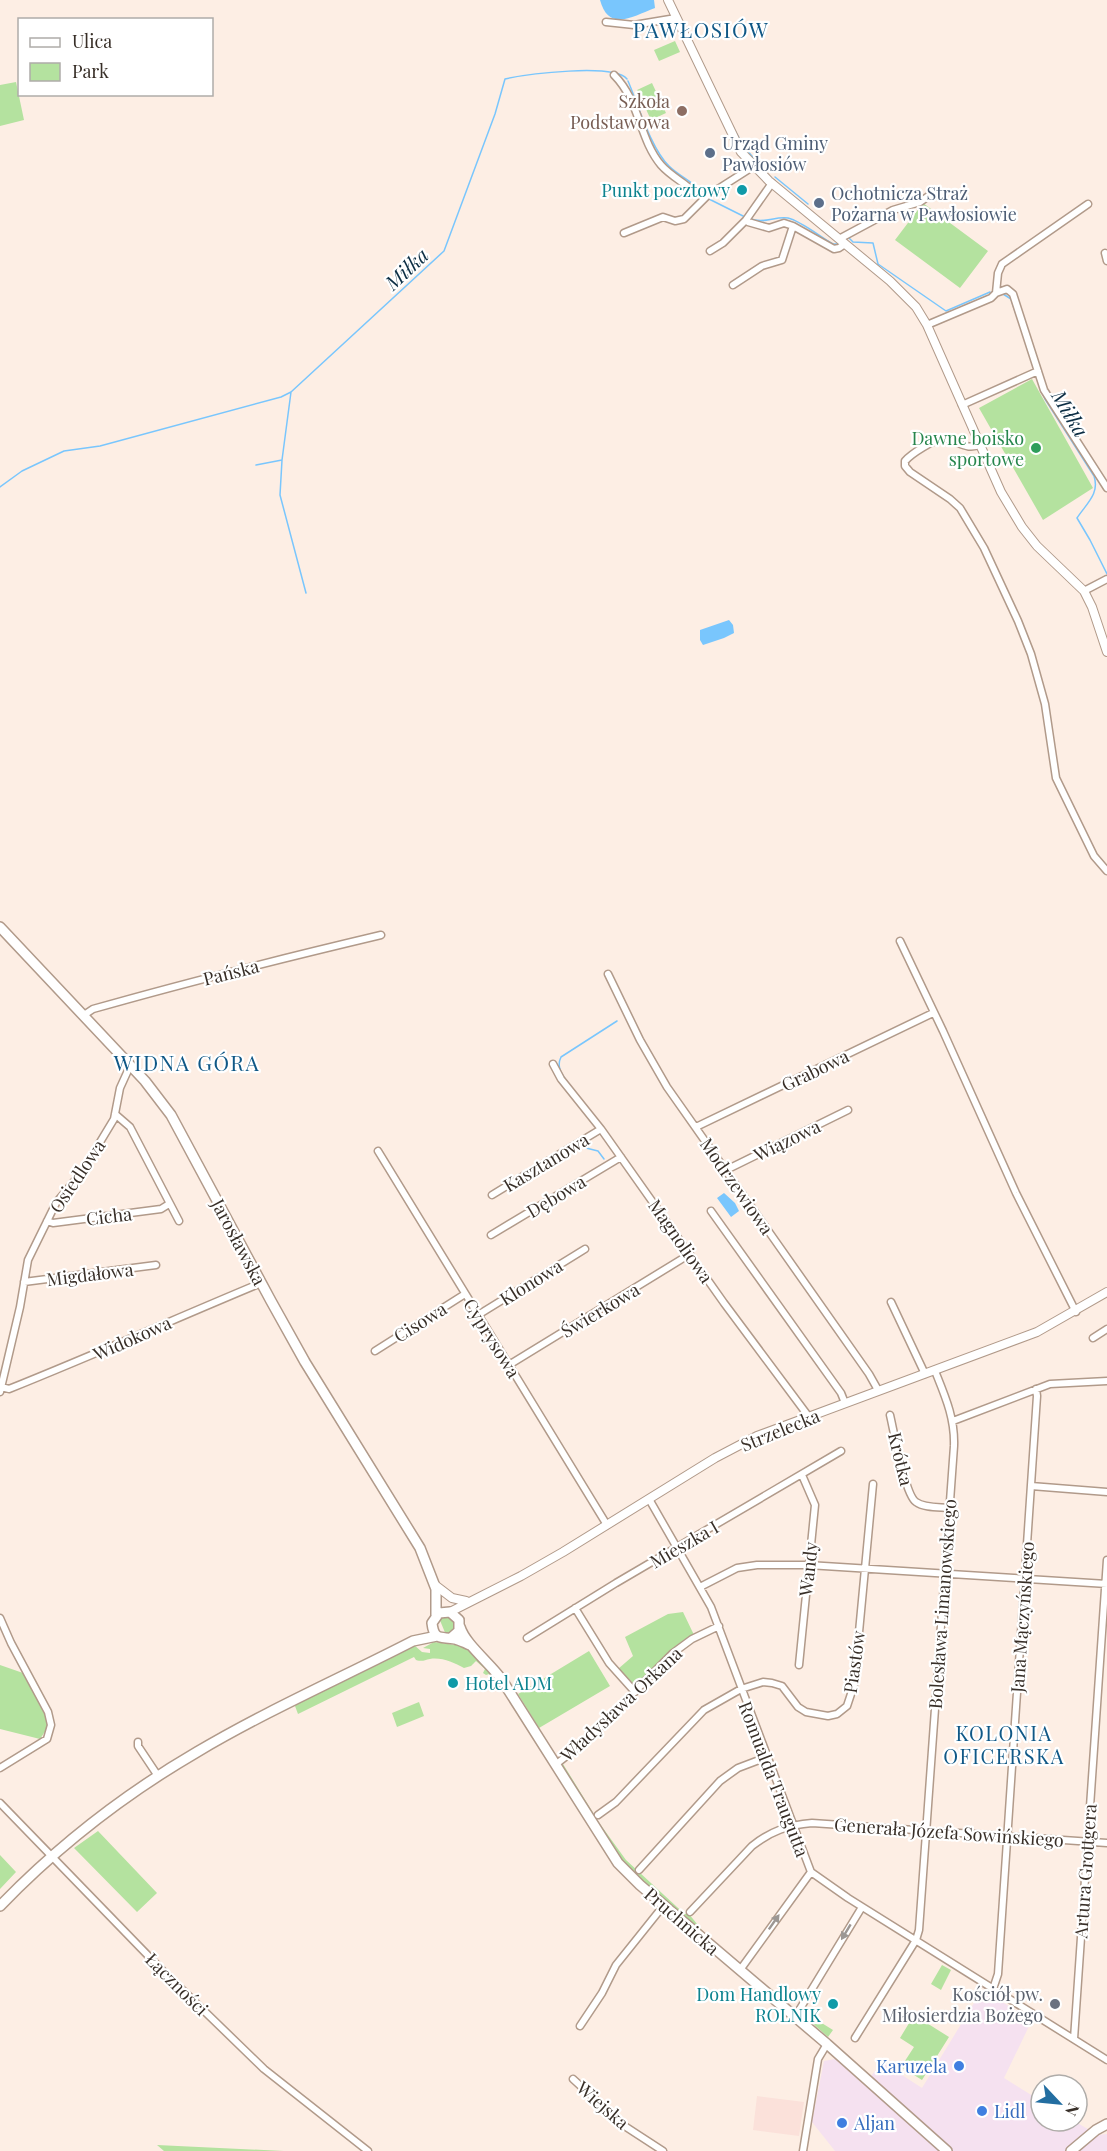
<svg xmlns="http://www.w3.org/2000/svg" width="1107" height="2151" font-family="'Playfair Display',serif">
<rect width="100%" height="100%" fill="#fdeee4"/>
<path fill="#f5e1f0" d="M982,1990L1032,2020L1004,2078L1041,2101V2121H1074L1098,2135L1107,2134V2151H835L812,2122L824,2061L835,2059L864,2085L882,2062L922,2088Z"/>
<path fill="#fbe1da" d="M757,2096L804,2102L799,2136L753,2130Z"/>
<path fill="#b4e29f" d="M675,41L680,52L659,61L654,50Z
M16,82L24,120L0,126V85Z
M652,83L666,113L651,120L637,90Z
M923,203L988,251L960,288L895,240Z
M1032,379L1093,488L1043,520L979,408Z
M683,1612L694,1635L636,1686L618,1669L633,1656L625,1637L668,1614Z
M448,1615L455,1621C456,1629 454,1632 446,1635L439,1618Z
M434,1642L462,1646L475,1655L496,1678L492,1679L489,1674L486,1675L483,1673L485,1669L476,1661L471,1666L464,1668C454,1663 442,1657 430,1659C424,1660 423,1662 416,1660L414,1657L298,1714L295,1706L297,1703L414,1645L422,1652L430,1653V1649L423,1648Z
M589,1651L610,1686L539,1728L518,1694Z
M0,1665L23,1673L48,1721L46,1730L40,1739L0,1729Z
M419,1702L424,1716L397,1727L392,1713Z
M563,1764L600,1824L626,1860L677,1907L685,1914H689L705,1934L648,1888L622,1863L560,1765Z
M98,1831L157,1893L137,1912L74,1848Z
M0,1855L16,1872L0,1889Z
M942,1965L951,1970L941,1990L931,1984Z
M914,2015L949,2037L922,2080L901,2067L914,2047L900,2038Z
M812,2017L833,2030L828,2037L810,2021Z
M157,2145L284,2151H164Z"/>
<path fill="#79c6fd" d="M600,0H654L655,8C633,16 609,33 600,0Z
M729,620L733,625L734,633L724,638L703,645L700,640V630Z
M724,1193L735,1203L739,1211L731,1217L717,1198Z"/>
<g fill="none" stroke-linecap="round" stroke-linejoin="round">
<path stroke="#79c6fd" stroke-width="1.5" d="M628,81C638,104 651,149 669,166C679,176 692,181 702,192
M732,125C742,144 752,161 770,172
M775,177L808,204
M709,199L745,217
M751,219C764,224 775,216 788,218C801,221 822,238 833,244H838
M849,238L853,242L873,243L878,264L946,311L990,292
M1003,294L1011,299L1016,314
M1026,344L1031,360
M1036,376L1045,399L1094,476C1100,494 1086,504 1077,518L1090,540L1107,574
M291,392L282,460L280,495L306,593
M256,465L282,460
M0,487L22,471L64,451L100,446L281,397L291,392L444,251L495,114L505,79C527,74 613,63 627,79
M571,1087C565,1078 555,1069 561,1057L617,1021
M578,1146L598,1151L604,1159
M642,1182L658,1205
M673,1226L685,1242"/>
<defs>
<path id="minor" d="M606,22L634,25L676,18
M614,75C640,101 639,139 661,165C667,172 676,178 683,183C691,189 697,195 707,196L754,166
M772,183L746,220L748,222L769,228L784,223L793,226L834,249L839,248L845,244
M624,233L663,217L675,221L684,219L707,196
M839,239L893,210L920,202L933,193
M710,251L723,243L746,220
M1105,253L1107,261
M733,285L762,266L782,260L793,226
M996,293L998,273L1002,264L1088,204
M927,325L991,298L996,293L1007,289L1013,294L1044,390L1107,488
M962,405L1038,371
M981,444C966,452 957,439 943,439C934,439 911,454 905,461V466L910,472L950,499L960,508L984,548L1018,621L1031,654L1045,704L1056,778L1094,856L1107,871
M1084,591L1107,579
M900,941L943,1031L1016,1193L1076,1312
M608,974L640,1040L667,1087L869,1374L878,1390
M84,1015L93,1009C188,982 284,958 381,935
M553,1064L561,1079L601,1129L724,1303L809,1417
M115,1114L130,1127L179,1221
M696,1127L933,1013
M378,1151L607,1525
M726,1170L848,1110
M492,1195L601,1129
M711,1211L841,1393L845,1403
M47,1221L53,1223L161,1209L169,1204
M491,1235L621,1157
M24,1282L156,1265
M891,1302L925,1374
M478,1315L585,1249
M1093,1338L1107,1329
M375,1351L465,1294
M509,1365L690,1254
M1,1387L9,1389C94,1355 177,1318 261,1283
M0,1392L20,1307L28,1260L56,1203L82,1172L114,1119L120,1088L130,1066
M890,1415C894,1432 905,1495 916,1502C924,1508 939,1507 949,1508
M953,1421L1050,1384L1107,1381
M1031,1486L1107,1492
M649,1499L711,1607L811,1872L848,1898L1107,2060
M700,1587L737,1568L757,1565H808L1107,1584
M575,1608L609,1663L635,1692
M0,1618L11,1643L48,1712L51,1725L47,1739L0,1768
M527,1638L616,1583L841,1451
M799,1665L815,1505L802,1475
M138,1742V1746L158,1776
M555,1765L586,1741L673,1653L692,1639L719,1626
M0,1803L163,1971L264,2069L368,2151
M598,1815L616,1802L704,1710L741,1689L763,1682L772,1683L782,1686L798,1707L806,1712L828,1716L837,1714L847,1706L854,1685L873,1484
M639,1870L720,1781L738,1768L767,1757
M690,1912L752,1846C771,1831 788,1825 812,1823L1107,1843
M740,1970L811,1872
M993,1989L998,1974L1037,1396L1036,1389
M795,2017L862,1907
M580,2026L602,1993L616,1965L664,1905
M855,2038L916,1940L919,1930L954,1446C955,1418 945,1396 935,1371
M1074,2039L1107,1560
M573,2079L623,2125L663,2151
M803,2151L818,2059L827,2044"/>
<path id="tertiary" d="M668,0L741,152L769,181L890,281L916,307L927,325L1001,492L1022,527L1037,546L1084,591L1092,607L1107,652
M435,1585L452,1598L466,1601
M450,1612L521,1576L563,1552L715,1458L757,1436L1037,1332L1107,1292"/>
<path id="secondary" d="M0,927L145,1081L171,1115L271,1301L305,1362L420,1548L436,1589V1615
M460,1627C465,1644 491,1664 502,1680L618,1863L640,1885L827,2044L947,2151
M451,1638L459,1631V1620L450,1612L439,1613L432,1623C434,1642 442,1636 455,1639C460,1640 465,1643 470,1645
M0,1906C58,1846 125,1794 197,1752C266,1711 341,1678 413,1641L437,1636
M1071,2151L1096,2130L1107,2124"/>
</defs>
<use href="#minor" stroke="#b19a8a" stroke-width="9"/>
<use href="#tertiary" stroke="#b19a8a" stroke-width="10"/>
<use href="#secondary" stroke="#b19a8a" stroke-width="12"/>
<use href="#minor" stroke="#fff" stroke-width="6"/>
<use href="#tertiary" stroke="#fff" stroke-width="8"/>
<use href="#secondary" stroke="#fff" stroke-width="9"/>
</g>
<defs><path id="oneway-solid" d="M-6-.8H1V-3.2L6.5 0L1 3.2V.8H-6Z" transform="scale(1.5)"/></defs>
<g fill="#9c9794">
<use href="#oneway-solid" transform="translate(774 1922) rotate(-55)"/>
<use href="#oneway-solid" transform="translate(846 1932) rotate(121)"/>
</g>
<circle fill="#8d6e63" stroke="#fff" stroke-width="2" cx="682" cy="111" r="6"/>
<g fill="#5c6f8a" stroke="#fff" stroke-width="2">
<circle cx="710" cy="153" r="6"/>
<circle cx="819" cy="203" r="6"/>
</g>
<g fill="#0f9aa8" stroke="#fff" stroke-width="2">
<circle cx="742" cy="190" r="6"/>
<circle cx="453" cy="1683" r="6"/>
<circle cx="833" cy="2004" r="6"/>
</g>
<circle fill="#2e9e5b" stroke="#fff" stroke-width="2" cx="1036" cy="448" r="6"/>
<circle fill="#6b7280" stroke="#fff" stroke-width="2" cx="1055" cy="2004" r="6"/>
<g fill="#3f7fe0" stroke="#fff" stroke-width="2">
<circle cx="959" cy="2066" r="6"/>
<circle cx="982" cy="2111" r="6"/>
<circle cx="842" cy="2123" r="6"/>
</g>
<g text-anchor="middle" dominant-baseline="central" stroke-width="4.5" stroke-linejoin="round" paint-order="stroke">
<g font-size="18" fill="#785e54" stroke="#fff" text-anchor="end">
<text x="670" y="101">Szkoła<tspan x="670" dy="21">Podstawowa</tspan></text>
</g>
<g font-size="18" fill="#4e5e75" stroke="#fff" text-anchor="start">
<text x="722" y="143">Urząd Gminy<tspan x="722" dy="21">Pawłosiów</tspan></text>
<text x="831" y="193">Ochotnicza Straż<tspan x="831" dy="21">Pożarna w Pawłosiowie</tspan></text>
</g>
<g font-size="18" fill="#0d838f" stroke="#fff" text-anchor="end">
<text x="730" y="190">Punkt pocztowy</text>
<text x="465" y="1683" text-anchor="start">Hotel ADM</text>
<text x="821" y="1994">Dom Handlowy<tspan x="821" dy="21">ROLNIK</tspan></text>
</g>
<g font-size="18" fill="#27864d" stroke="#fff" text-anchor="end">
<text x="1024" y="438">Dawne boisko<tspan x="1024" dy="21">sportowe</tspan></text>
</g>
<g font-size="18" fill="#382f28" stroke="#fff">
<text transform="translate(231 972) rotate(-14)">Pańska</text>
<text transform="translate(815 1070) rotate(-26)">Grabowa</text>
<text transform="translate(787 1140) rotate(-26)">Wiązowa</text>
<text transform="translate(546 1162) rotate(-31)">Kasztanowa</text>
<text transform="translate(77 1176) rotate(-56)">Osiedlowa</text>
<text transform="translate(737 1186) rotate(55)">Modrzewiowa</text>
<text transform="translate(556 1196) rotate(-31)">Dębowa</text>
<text transform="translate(109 1216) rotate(-7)">Cicha</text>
<text transform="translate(681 1241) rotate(55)">Magnoliowa</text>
<text transform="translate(239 1242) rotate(62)">Jarosławska</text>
<text transform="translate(90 1274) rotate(-7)">Migdałowa</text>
<text transform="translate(531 1282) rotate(-32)">Klonowa</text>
<text transform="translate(600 1310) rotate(-31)">Świerkowa</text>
<text transform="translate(420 1322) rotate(-32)">Cisowa</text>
<text transform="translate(132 1338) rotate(-24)">Widokowa</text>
<text transform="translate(492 1338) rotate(58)">Cyprysowa</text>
<text transform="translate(780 1430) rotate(-22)">Strzelecka</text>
<text transform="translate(901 1459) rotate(76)">Krótka</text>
<text transform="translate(684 1544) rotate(-30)">Mieszka I</text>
<text transform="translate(808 1569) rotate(-84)">Wandy</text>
<text transform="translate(942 1604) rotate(-86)">Bolesława Limanowskiego</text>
<text transform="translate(1022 1617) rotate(-86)">Jana Mączyńskiego</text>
<text transform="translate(854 1662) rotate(-82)">Piastów</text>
<text transform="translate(621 1704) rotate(-43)">Władysława Orkana</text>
<text transform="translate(774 1779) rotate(69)">Romualda Traugutta</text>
<text transform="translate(949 1832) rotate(4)">Generała Józefa Sowińskiego</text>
<text transform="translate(1085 1871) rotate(-86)">Artura Grottgera</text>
<text transform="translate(682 1921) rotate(41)">Pruchnicka</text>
<text transform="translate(177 1984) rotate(45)">Łączności</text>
<text transform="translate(603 2105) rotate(41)">Wiejska</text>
</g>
<g font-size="18" fill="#5b616d" stroke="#fff" text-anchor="end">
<text x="1043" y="1994">Kościół pw.<tspan x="1043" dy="21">Miłosierdzia Bożego</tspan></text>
</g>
<g font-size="18" fill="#366cbe" stroke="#fff" text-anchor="start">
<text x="947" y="2066" text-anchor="end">Karuzela</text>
<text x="994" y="2111">Lidl</text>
<text x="854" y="2123">Aljan</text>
</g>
<g font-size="20" font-style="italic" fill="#0c2e44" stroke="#fff">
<text transform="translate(406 268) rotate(-43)">Miłka</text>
<text transform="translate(1071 413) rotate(59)">Miłka</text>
</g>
<g font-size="20" letter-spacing="1.5" fill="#105886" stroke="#fff">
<text x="1004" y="1732">KOLONIA<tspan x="1004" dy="23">OFICERSKA</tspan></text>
</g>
<g font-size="21" letter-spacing="1.5" fill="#105886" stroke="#fff">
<text x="701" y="29">PAWŁOSIÓW</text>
<text x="187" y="1062">WIDNA GÓRA</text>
</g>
</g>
<rect x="18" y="18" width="195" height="78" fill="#ffffff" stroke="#afaca9" stroke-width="1.5"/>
<rect x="30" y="38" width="30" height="9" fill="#ffffff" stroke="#afaca9" stroke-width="1.5"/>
<text x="72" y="48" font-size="18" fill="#382f28">Ulica</text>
<rect x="30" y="63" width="30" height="18" fill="#b4e29f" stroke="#afaca9" stroke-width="1.5"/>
<text x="72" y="78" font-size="18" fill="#382f28">Park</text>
<g transform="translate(1059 2103) rotate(116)"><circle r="28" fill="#ffffff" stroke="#afaca9" stroke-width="1.5"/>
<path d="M0-4.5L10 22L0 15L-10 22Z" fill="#236ea1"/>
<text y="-9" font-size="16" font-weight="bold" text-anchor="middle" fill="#382f28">N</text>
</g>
</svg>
